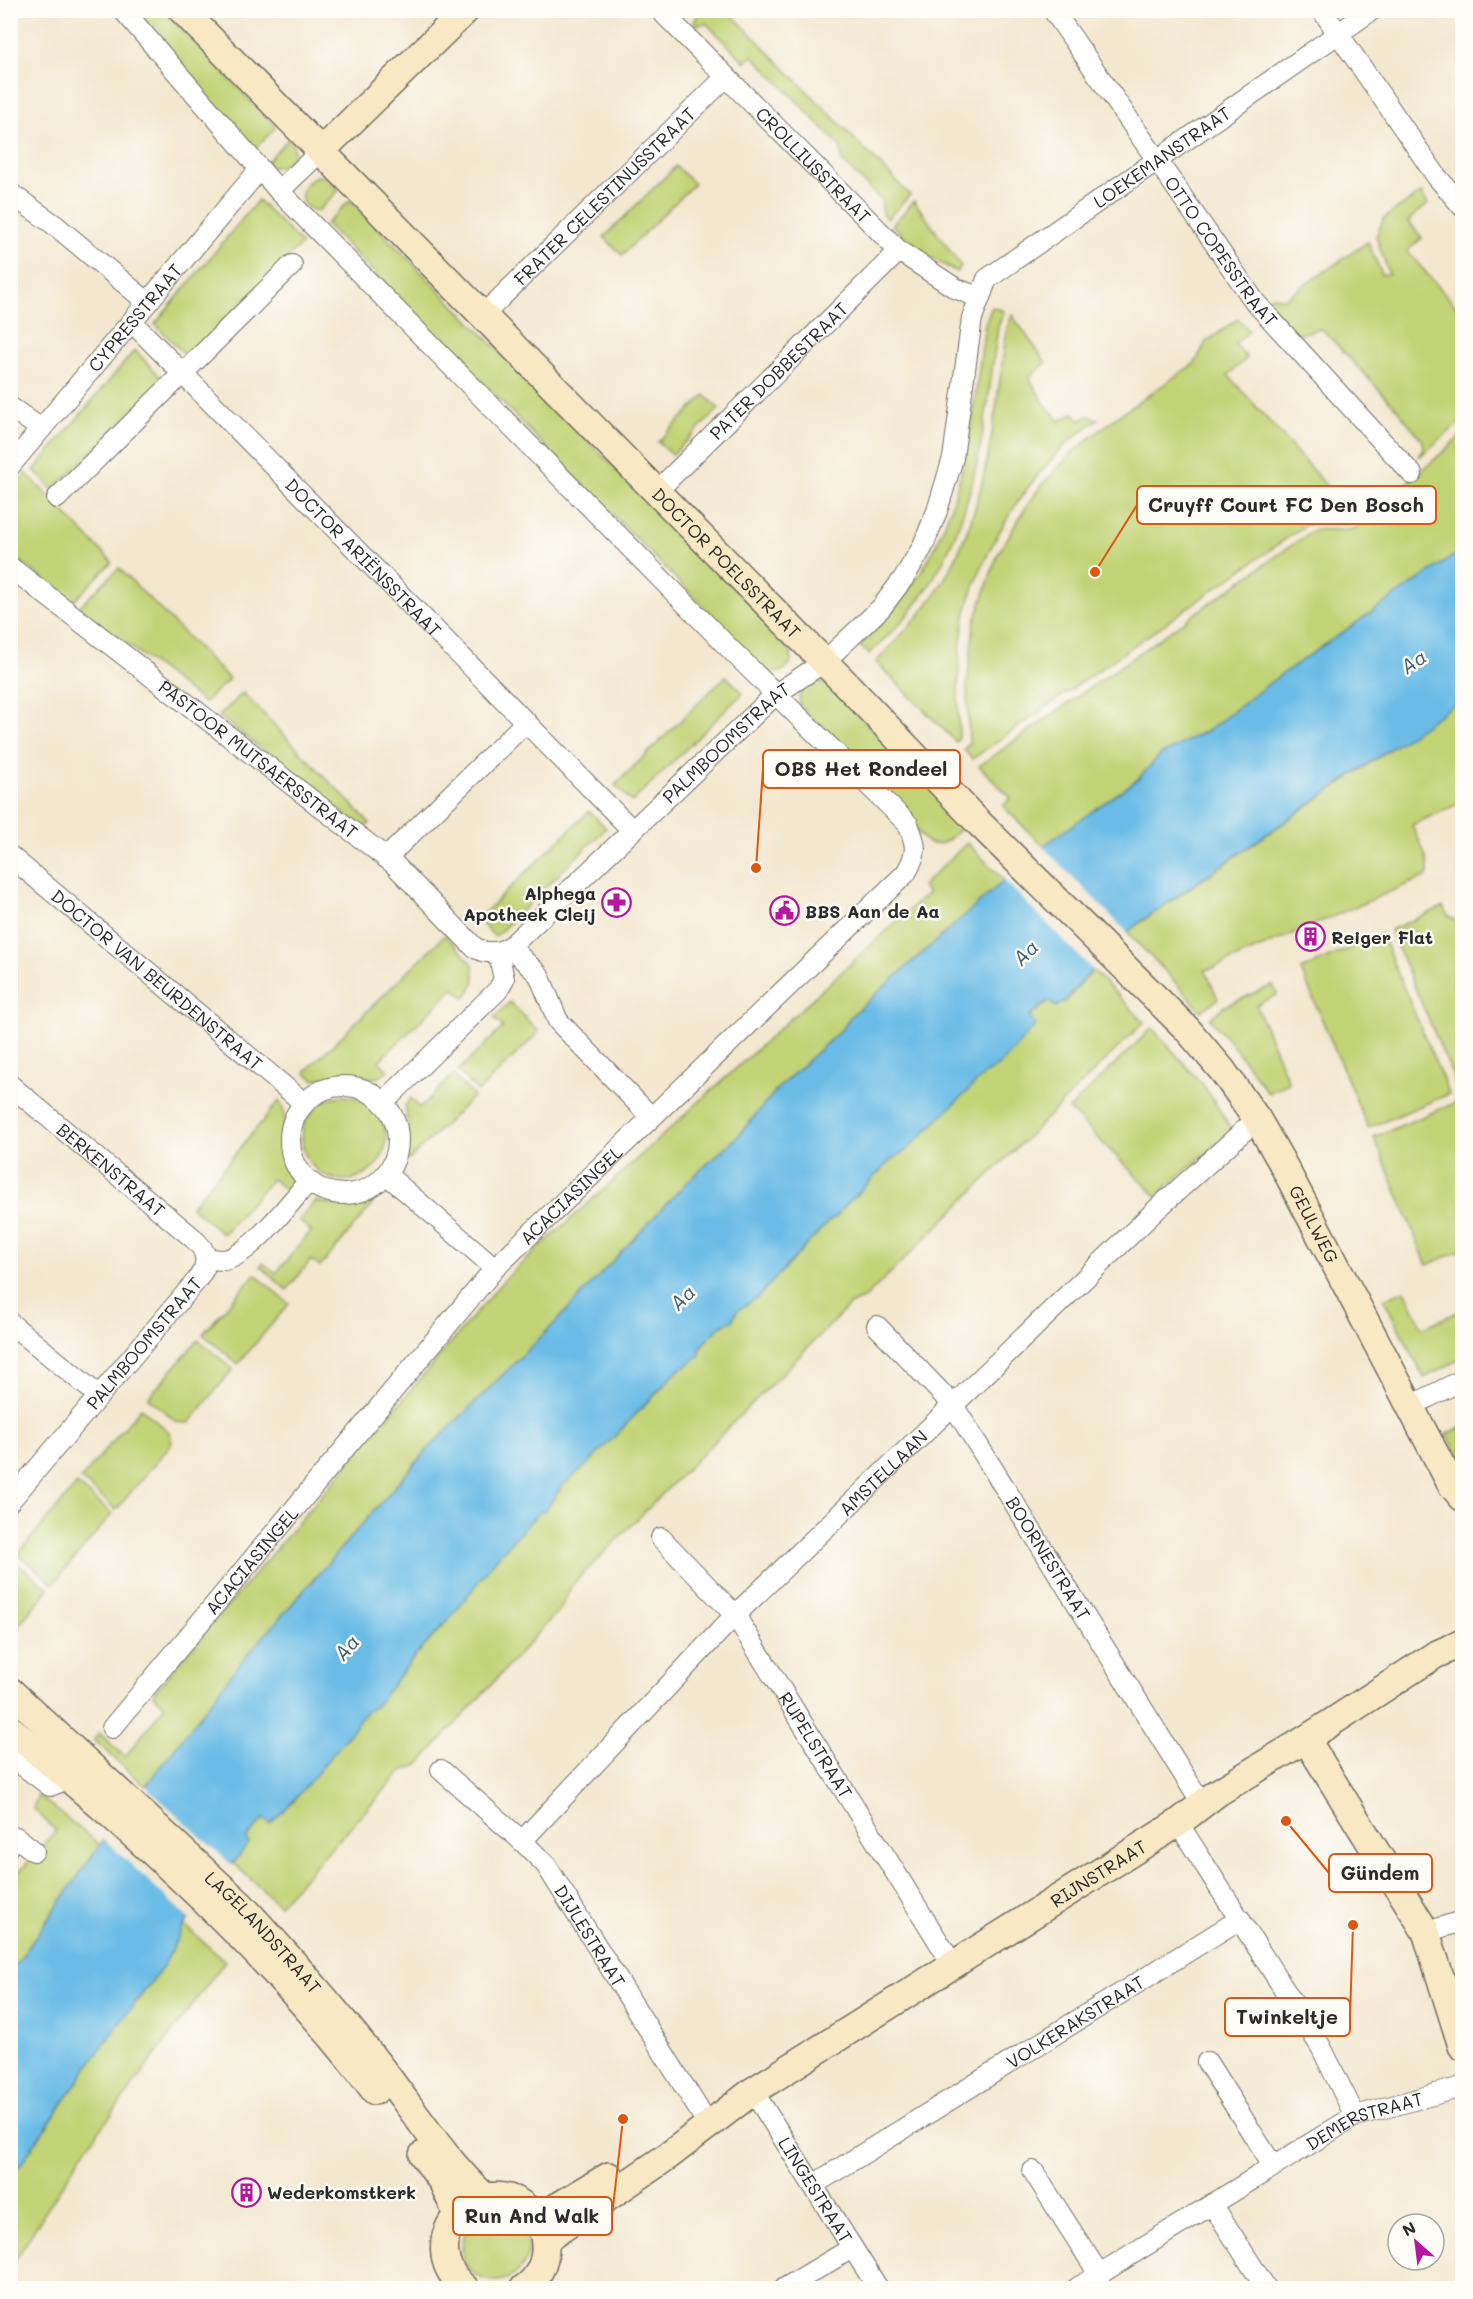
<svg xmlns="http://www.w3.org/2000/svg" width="1473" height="2299" font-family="Mali,sans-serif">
<rect width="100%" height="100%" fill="#fdfcf7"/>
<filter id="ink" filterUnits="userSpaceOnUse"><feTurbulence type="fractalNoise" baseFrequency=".0167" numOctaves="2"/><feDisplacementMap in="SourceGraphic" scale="12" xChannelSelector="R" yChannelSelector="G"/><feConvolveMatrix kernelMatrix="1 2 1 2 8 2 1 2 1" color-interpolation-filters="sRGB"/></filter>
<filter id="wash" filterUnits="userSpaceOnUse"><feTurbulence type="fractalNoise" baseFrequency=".008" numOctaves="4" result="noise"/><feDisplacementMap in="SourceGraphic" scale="24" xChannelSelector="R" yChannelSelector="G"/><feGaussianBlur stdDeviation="1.35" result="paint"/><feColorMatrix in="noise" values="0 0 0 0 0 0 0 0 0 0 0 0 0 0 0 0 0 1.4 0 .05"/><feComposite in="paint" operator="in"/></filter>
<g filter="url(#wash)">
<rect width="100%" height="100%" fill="#f3e7cf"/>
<path fill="#c2d376" stroke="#767f50" stroke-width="1.5" d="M136,11H164L276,127L253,151Z
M700,11H728L910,195L887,219L882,214V201L842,161L841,147L753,56L745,62L706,23L697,25L694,22Z
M288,139C304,153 286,169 270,167L266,163Z
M676,166L694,184L622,255L604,237Z
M317,176L326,177L339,190L318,211C295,209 298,184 317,176Z
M1421,193L1428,204L1408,221L1422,238L1407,251L1462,313V421L1419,457L1424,448L1423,441L1397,409L1326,333L1321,329L1299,334L1293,332L1266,300L1272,296L1284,299L1368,242L1382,275L1389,274L1376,236L1384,218Z
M258,200L302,244L187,357L155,324Z
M350,200L789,644C796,663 786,677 766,670L326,224Z
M914,201L961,266L957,272C933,260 910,245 892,225Z
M992,307L1004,311L998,327C985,418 978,515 924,593C909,616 889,635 869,654L860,646C886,619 910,593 928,560C968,488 974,403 985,324Z
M1012,315L1046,363L1029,378L1046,406L1060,421L1074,413L1080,421L1088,416L1098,419C1082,431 1066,443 1053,458C1015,497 974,568 964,622C957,660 958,699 959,737L956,742L876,662C895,642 914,623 931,600C987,523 994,419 1007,328Z
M1238,319L1249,331L1235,344L1247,358L1228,375L1347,509L1364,495L1371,502C1366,508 1360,515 1353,518C1340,526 1322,516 1307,524L972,759L964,750L969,743L967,685L974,624L997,556L1023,512L1040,487L1074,451L1118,416L1195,363L1206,342Z
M135,350L163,380L53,490L34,470Z
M705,395L719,409L672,455L658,442Z
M1462,435V550L1275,679L1210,729L1160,755L1138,779L1043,846L1003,806L1011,798L979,766L1312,531C1327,527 1342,533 1357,528Z
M26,473L112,562L73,602L11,554L10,493Z
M119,568L229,679L204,703L79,607Z
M726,676L743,693L632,802L615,785Z
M816,680L827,685L965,823C954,834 945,849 928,843L802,708C794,694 804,686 816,680Z
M243,693L370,823L364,829L219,716Z
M1462,699V802L1412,825C1417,838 1432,861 1427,876L1213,968L1205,970L1218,999L1201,1011L1166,972L1127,932Z
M589,811L606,828L495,937L478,919Z
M967,843L1005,881L851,1016L844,1027L777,1089L739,1135L552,1326L428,1449L241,1662L146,1787L94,1740L99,1733L125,1757L165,1706L153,1694L504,1280L928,893L922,886Z
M1443,907L1447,915L1462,925V1088L1459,1090L1390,930Z
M1381,934L1449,1094L1368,1128L1301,970Z
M445,935L473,964L475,982L465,998L454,988L379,1061L388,1071C376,1083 362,1077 347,1075C336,1074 325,1077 314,1080L305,1072Z
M1093,970L1144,1022L865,1298L851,1304L572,1585L561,1608L418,1765L402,1771L279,1905L233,1863L248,1843L246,1839L263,1819L293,1803L303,1788L354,1729L357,1721L451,1617L495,1560L538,1513L546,1509L562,1486L588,1464L679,1370C700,1360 705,1328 732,1321L737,1311L758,1297L829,1221L836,1217L842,1209L891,1160L907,1150L985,1074C1005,1064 1020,1041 1035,1025L1029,1018L1048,1001L1065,1002Z
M1273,985L1277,995L1256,1005L1289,1083L1268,1093L1232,1044L1210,1019L1223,1007Z
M510,1002L539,1032L478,1092L458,1071L503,1027L494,1018Z
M1152,1028L1205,1087L1232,1130L1156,1196L1069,1109Z
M453,1075L474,1096L409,1160L407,1158L409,1132L405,1106L411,1098L420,1108Z
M302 1138a42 42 0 1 1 84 0a42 42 0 1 1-84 0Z
M1462,1100V1250L1427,1265L1374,1137Z
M279,1101C290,1117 281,1129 282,1147C283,1159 288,1171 292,1183L286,1190L272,1179L223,1234L191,1207Z
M369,1199L373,1204L320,1267L311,1260L287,1290L260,1266L263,1263L276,1273L311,1231L299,1220L316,1201C335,1207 350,1207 369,1199Z
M255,1274L289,1304L238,1364L203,1334Z
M1405,1290L1422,1328L1462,1310V1358L1424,1378L1384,1299Z
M198,1340L233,1369L189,1423L177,1422L148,1398Z
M141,1408L169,1432L172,1443L116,1510L81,1479Z
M1462,1427V1463L1447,1434Z
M77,1484L112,1514L53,1584L18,1554Z
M13,1560L49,1589L11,1634L10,1563Z
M38,1795L100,1845L11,1972V1885L20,1871L56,1831L33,1808Z
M184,1925L225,1961L80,2157L11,2267V2178L108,2038L163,1967Z
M462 2248a33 33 0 1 1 66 0a33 33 0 1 1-66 0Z"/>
<path fill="#6bbce6" stroke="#4b7488" stroke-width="1.5" d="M1462,550V699L1141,921C1117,940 1096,965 1076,988C1069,996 1066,1002 1056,1007L1048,1001L1029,1017L1036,1025C1021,1040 1004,1065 985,1074L907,1150L891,1160L842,1209L836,1217L829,1221L758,1297L737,1311L732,1321L723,1324L700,1347V1355L688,1365L678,1370L588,1464L562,1486L546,1509L538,1513L495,1560L451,1617L415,1656L375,1707C364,1711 358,1719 354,1729C326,1761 301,1796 270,1824L263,1819L246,1839L249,1843L184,1925L163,1967L108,2038L11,2178V1972L100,1845L241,1662L428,1449L552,1326L684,1185L739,1135L777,1089L844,1027L851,1016L1043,846L1138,779L1160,755L1210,729L1275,679Z"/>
<path fill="#f3e7cf" d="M1040,844L1129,934L1095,972L1003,879Z
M144,1785L234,1867L191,1921L102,1837Z"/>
</g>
<g filter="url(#ink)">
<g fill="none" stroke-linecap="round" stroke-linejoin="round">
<defs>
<g id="street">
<path id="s1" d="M660,10L899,251L955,288L980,298"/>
<path id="s2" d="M1053,10L1255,302L1412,474"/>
<path d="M1322,10L1437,177L1462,206"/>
<path d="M279,191L321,151"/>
<path d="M10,193L56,226L147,302"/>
<path id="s3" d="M483,315L726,77"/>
<path id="s4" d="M132,322L632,830"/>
<path d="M10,407L41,429"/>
<path id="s5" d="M10,466L259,170"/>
<path id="s6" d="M657,491L899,251"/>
<path d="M57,498L292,265"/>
<path id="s7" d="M10,567L393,863L475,948L485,952H498"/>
<path id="s8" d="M10,856L304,1103"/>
<path d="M386,858L526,722"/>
<path d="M510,947L539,975L558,1021L651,1117"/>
<path id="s9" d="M10,1085L193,1238L202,1248L206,1258"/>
<circle cx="344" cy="1140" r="54"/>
<path id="s10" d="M383,1103L498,990L504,979L498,952L510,947L776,694L824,662L881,608L903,579L922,548L937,511L953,458L972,318L987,279L1372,10"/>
<path d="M386,1174L495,1268"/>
<path d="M10,1323L99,1396"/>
<path id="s11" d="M877,1326L953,1405L1202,1804"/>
<path d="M1411,1406L1462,1380"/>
<path id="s12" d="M10,1501L197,1280L204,1269L206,1258C211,1259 218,1260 224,1260C250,1256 291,1201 309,1181"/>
<path id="s13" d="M661,1538L735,1615L953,1965"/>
<path id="s14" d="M112,1728L495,1268L906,873C918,852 917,846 908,824L735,654L279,191L123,10"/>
<path d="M10,1756L50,1786L70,1778"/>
<path id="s15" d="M441,1770L522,1841L546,1865L709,2126"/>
<path d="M1178,1823L1321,2047L1355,2116"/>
<path id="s16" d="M522,1841L735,1615L1157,1209L1257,1119"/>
<path d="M10,1845L16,1837L34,1851"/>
<path d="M1426,1932L1462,1921"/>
<path d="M1207,2062L1273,2166"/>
<path id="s17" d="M753,2091L878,2288"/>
<path d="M1033,2171L1099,2274"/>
<path id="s18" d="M813,2185L1240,1919"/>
<path d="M1212,2204L1266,2288"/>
<path d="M785,2288L852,2248"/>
<path id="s19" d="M1077,2288L1355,2116L1462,2087"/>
</g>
<g id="secondary">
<path id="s20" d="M182,10L847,685L976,820L1187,1029L1222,1070L1257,1119L1280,1159L1451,1484L1462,1497"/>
<path d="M321,151L466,10"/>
<path id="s21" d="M10,1691L241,1905C289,1957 337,2011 380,2067C415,2112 444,2160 486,2198"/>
<path d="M10,1729C142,1838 271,1954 375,2091"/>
<path d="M1306,1739L1426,1932L1462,2046"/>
<path d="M423,2155L443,2183L457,2214"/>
<path d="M533,2215L550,2211L609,2176"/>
<path id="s22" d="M545,2240L668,2156L753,2091L1178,1823L1217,1793L1306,1739L1435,1655L1462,1643"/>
<path d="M465,2288C408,2240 483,2163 531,2212C540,2221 545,2232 545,2245C546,2262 538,2279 524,2288"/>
</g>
</defs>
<use href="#street" stroke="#716d64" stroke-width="22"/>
<use href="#secondary" stroke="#716d64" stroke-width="30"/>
<use href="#street" stroke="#fff" stroke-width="20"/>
<use href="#secondary" stroke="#f8e8c3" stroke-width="27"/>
</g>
</g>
<defs>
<symbol id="pharmacy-ring" viewBox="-11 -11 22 22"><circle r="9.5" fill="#fdfcf7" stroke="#b5179e" stroke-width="1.5"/><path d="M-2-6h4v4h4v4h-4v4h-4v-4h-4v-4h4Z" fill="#b5179e"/></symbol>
<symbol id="civic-ring" viewBox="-11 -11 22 22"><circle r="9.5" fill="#fdfcf7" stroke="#b5179e" stroke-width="1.5"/><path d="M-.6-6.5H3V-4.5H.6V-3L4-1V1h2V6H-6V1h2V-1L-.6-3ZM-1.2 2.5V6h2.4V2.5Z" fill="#b5179e"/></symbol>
<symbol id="building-ring" viewBox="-11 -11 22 22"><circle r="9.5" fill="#fdfcf7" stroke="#b5179e" stroke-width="1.5"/><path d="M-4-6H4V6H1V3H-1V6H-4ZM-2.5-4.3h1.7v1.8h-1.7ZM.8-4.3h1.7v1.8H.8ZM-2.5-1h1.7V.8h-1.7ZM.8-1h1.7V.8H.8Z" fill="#b5179e"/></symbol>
</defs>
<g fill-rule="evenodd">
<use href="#pharmacy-ring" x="600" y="886" width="33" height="33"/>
<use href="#civic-ring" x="768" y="894" width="33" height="33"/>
<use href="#building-ring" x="1294" y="920" width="33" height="33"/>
<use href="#building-ring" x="230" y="2176" width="33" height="33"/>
</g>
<g text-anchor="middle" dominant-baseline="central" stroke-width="5" stroke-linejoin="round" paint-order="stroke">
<g font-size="18" fill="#2b2b2b" stroke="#fdfcf7">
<text stroke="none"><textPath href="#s10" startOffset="1282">LOEKEMANSTRAAT</textPath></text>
<text stroke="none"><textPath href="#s1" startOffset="218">CROLLIUSSTRAAT</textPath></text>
<text stroke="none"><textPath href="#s3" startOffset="170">FRATER CELESTINUSSTRAAT</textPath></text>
<text stroke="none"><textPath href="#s2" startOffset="294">OTTO COPESSTRAAT</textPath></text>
<text stroke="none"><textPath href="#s5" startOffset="194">CYPRESSTRAAT</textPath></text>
<text stroke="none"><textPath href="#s6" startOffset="171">PATER DOBBESTRAAT</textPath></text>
<text stroke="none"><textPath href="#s4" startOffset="330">DOCTOR ARIËNSSTRAAT</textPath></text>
<text stroke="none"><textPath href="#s20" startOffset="776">DOCTOR POELSSTRAAT</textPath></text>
<text stroke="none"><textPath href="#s10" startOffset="512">PALMBOOMSTRAAT</textPath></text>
<text stroke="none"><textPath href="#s7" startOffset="314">PASTOOR MUTSAERSSTRAAT</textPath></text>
<text stroke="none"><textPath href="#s8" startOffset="192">DOCTOR VAN BEURDENSTRAAT</textPath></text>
<text stroke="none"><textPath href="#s9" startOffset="132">BERKENSTRAAT</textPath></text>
<text stroke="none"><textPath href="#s14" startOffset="704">ACACIASINGEL</textPath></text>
<text stroke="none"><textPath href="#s20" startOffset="1665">GEULWEG</textPath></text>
<text stroke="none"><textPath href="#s12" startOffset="207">PALMBOOMSTRAAT</textPath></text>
<text stroke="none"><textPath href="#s16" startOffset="516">AMSTELLAAN</textPath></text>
<text stroke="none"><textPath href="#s11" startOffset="290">BOORNESTRAAT</textPath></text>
<text stroke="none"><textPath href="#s14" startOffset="218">ACACIASINGEL</textPath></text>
<text stroke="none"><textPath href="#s13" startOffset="260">RUPELSTRAAT</textPath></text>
<text stroke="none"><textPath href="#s22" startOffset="664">RIJNSTRAAT</textPath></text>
<text stroke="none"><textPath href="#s21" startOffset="350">LAGELANDSTRAAT</textPath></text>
<text stroke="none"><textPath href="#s15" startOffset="225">DIJLESTRAAT</textPath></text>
<text stroke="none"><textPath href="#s18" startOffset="309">VOLKERAKSTRAAT</textPath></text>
<text stroke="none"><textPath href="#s19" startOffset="334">DEMERSTRAAT</textPath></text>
<text stroke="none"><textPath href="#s17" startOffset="117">LINGESTRAAT</textPath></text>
</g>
<g font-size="18" font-weight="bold" fill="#2b2b2b" stroke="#fdfcf7" text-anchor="start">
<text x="596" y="893" text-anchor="end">Alphega<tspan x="596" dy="21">Apotheek Cleij</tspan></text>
<text x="805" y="911">BBS Aan de Aa</text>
<text x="1331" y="937">Reiger Flat</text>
<text x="267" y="2192">Wederkomstkerk</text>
</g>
<g font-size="20" font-style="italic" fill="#415e6c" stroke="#fdfcf7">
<text transform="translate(1413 661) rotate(-35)">Aa</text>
<text transform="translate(1025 952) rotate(-45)">Aa</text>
<text transform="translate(682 1297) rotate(-45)">Aa</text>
<text transform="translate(346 1647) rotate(-49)">Aa</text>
</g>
</g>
<path fill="none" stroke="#df570e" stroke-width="2" d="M1095 572L1137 505M756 868L763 769M1286 1821L1329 1873M1353 1925L1350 2017M623 2119L612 2216"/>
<g fill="#df570e" stroke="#fdfcf7" stroke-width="2">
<circle cx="1095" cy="572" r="6"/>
<circle cx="756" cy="868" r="6"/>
<circle cx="1286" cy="1821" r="6"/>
<circle cx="1353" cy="1925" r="6"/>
<circle cx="623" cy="2119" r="6"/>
</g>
<g fill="#fdfcf7" stroke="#df570e" stroke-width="2">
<rect x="1137" y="486" width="299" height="38" rx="6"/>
<rect x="763" y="750" width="197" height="38" rx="6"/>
<rect x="1329" y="1854" width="103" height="38" rx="6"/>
<rect x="1225" y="1998" width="125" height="38" rx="6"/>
<rect x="453" y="2197" width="159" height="38" rx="6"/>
</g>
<g font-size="20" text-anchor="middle" font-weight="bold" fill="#2b2b2b">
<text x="1286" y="512">Cruyff Court FC Den Bosch</text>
<text x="861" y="776">OBS Het Rondeel</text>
<text x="1380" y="1880">Gündem</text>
<text x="1287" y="2024">Twinkeltje</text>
<text x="532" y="2223">Run And Walk</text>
</g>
<rect width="1473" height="2299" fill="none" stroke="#fdfcf7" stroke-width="36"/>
<g transform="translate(1416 2242) rotate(332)"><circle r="28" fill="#fdfcf7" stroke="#a9a8a5" stroke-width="1.5"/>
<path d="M0-4.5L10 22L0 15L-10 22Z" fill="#b5179e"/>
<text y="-9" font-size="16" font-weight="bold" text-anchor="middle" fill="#2b2b2b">N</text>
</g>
</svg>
